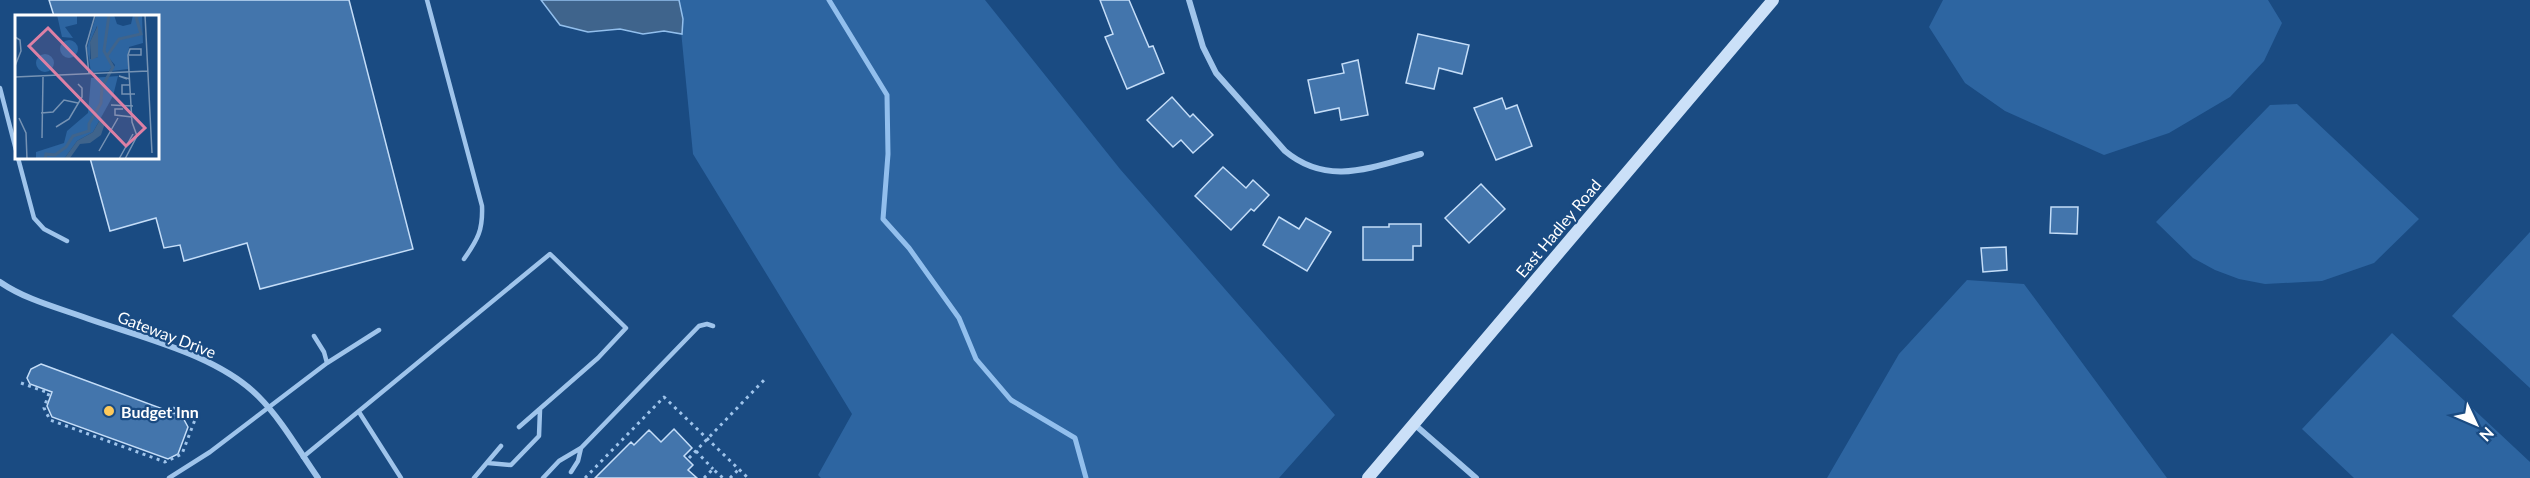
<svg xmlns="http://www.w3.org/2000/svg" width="2530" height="478" font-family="Lato,sans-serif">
<rect width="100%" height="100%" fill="#1a4b82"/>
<path fill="#2d65a1" d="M678,0H985L1120,169L1335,415L1279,478H821L818,475L852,414L693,154Z
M1943,0H2268L2282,23L2264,61L2230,97L2169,133L2104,155L2005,111L1965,83L1929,27Z
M2297,104L2419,219L2374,263L2322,281L2265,284L2239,279L2215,270L2193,258L2156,222L2270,105Z
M2530,232V388L2452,316Z
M1967,280L2024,284L2167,478H1827L1899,354Z
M2392,333L2530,462V478H2354L2302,429Z"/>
<path fill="#3f648c" stroke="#92bfed" stroke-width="1.5" d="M541,0H679L683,19L682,34L664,31L643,34L620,29L588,32L560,25Z"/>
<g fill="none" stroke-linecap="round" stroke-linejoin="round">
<path stroke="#92bfed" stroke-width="5" d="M829,0L887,95L888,154L883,219L909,248L959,318L976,359L1011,400L1075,438L1086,478"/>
</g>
<path fill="#4375ac" stroke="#c4ddf8" stroke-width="1.5" d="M49,0H349L413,249L260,289L247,243L184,261L180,245L164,248L156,218L110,231L90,158H158V16H54Z
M1100,0H1129L1149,47L1153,46L1164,73L1127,89L1105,37L1113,34Z
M1418,34L1469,45L1462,74L1439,68L1434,89L1406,83Z
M1358,60L1368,115L1341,120L1339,108L1315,113L1308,80L1344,73L1342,64Z
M1172,97L1190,117L1193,114L1213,135L1193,153L1181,140L1173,147L1147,120Z
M1502,98L1506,109L1517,105L1532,146L1496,160L1474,108Z
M1223,167L1246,188L1253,180L1269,195L1254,211L1251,209L1231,230L1195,196Z
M1481,184L1505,209L1469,243L1445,218Z
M2051,207H2078L2077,234L2050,233Z
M1279,217L1299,229L1306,218L1331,232L1307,271L1263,245Z
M1389,224H1421V246H1413V260H1363V227H1389Z
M2006,247L2007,270L1983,272L1981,248Z
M41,364L182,416L188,427L178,454L168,459L52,417L47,406L52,392L30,384L27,378L31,369Z
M674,429L692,448L684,456L693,465L688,470L697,478H595L631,442L634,445L649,430L661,442Z"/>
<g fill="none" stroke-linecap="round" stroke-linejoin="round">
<path stroke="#9fc4eb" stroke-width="3" stroke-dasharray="3 4.5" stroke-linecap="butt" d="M21,383L49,393L44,408L50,420L165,462L182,454L196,417L173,408
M696,451L713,469
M689,458L766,378
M585,478L664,397L748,478
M704,478L713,469L723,478
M730,478L739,469"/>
<path stroke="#9fc4eb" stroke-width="4.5" d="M427,0L482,206C483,230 478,239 464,259
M0,88L16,150
M18,158L34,218L44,229L67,241
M314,336L324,352L327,363
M359,412L401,478
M303,457L550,254L626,328L598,358L519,427
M488,463L511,465L539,436L540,410
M571,472L578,461L581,448
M169,478L210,452L327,363L379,330
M474,478L501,446
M543,478L559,461L581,448L699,326L707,324L713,326"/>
<path stroke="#9fc4eb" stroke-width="6" d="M1189,0L1203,47L1216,73L1285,151C1328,187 1372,167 1421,154
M0,282C26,300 59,308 89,319C143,338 217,355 258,396C282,420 299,451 318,478
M1414,424L1476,478"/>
<path stroke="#cbe0f8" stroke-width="12" d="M1368,478L1773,0"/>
</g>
<circle fill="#fdc95b" stroke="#1a4b82" stroke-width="2" cx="109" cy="411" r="6"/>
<g text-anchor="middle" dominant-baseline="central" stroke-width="4.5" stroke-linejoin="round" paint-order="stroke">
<g font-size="16" fill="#fff" stroke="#1a4b82">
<text transform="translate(1558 228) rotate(-50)">East Hadley Road</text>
<text transform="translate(167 334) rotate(21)">Gateway Drive</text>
</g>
<g font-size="16" font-weight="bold" fill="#fff" stroke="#1a4b82" text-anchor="start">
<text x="121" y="411">Budget Inn</text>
</g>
</g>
<g transform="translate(15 15)">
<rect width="144" height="144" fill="#1a4b82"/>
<path d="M42,0H62V9L50,12L58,23L47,22ZM81,0H99L102,9L108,11L116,9L118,0H127L128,28L114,32L113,54L97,56L100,50L93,42L98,50L94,56L76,57L72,33ZM82,11L83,42L75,44V27ZM45 34a9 9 0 1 1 18 0a9 9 0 1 1-18 0ZM21 48a9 9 0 1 1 18 0a9 9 0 1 1-18 0ZM103,61L98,81L78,117L62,126L49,144H21V137L49,128L52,116L73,98L76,63Z" fill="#2d65a1" fill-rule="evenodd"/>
<path d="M83,10V42L76,45L75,27ZM86,103L90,108L86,120L75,128L65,129L55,143L49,144L62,126L78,117Z" fill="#3f648c"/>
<path fill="none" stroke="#3f648c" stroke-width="3" d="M92,41L104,24L126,19L121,2L125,0M30,144L31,139L40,140L51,132L58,121L74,116V109L86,88L87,72L98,52L89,36L94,0"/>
<path fill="none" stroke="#7693b4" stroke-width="1.5" d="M130,0L137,138M0,22L5,25L6,36L0,51M74,59L71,31L80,0M0,62L133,56M112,64L104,61L115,64M115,70H107V79H120M96,90L118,91M108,94H100V100L117,102M26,98L38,97L49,85L63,88M4,103L11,118L12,144M41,112L54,104L67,82V73L63,69M27,123L28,62M84,136L103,103M104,144L118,119M110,144L122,121L117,107L113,40L115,34H126V40H114"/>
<path fill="#dd80a5" fill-opacity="0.15" stroke="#dd80a5" stroke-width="3" d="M33,13L130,113L111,131L14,31Z"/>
<rect width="144" height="144" fill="none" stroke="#fff" stroke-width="3"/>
</g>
<g transform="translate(2476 424) rotate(134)" stroke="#1a4b82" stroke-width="4.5" paint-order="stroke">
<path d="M0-4.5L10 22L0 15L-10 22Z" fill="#ffffff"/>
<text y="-9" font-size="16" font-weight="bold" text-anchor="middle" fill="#ffffff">N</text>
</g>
</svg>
